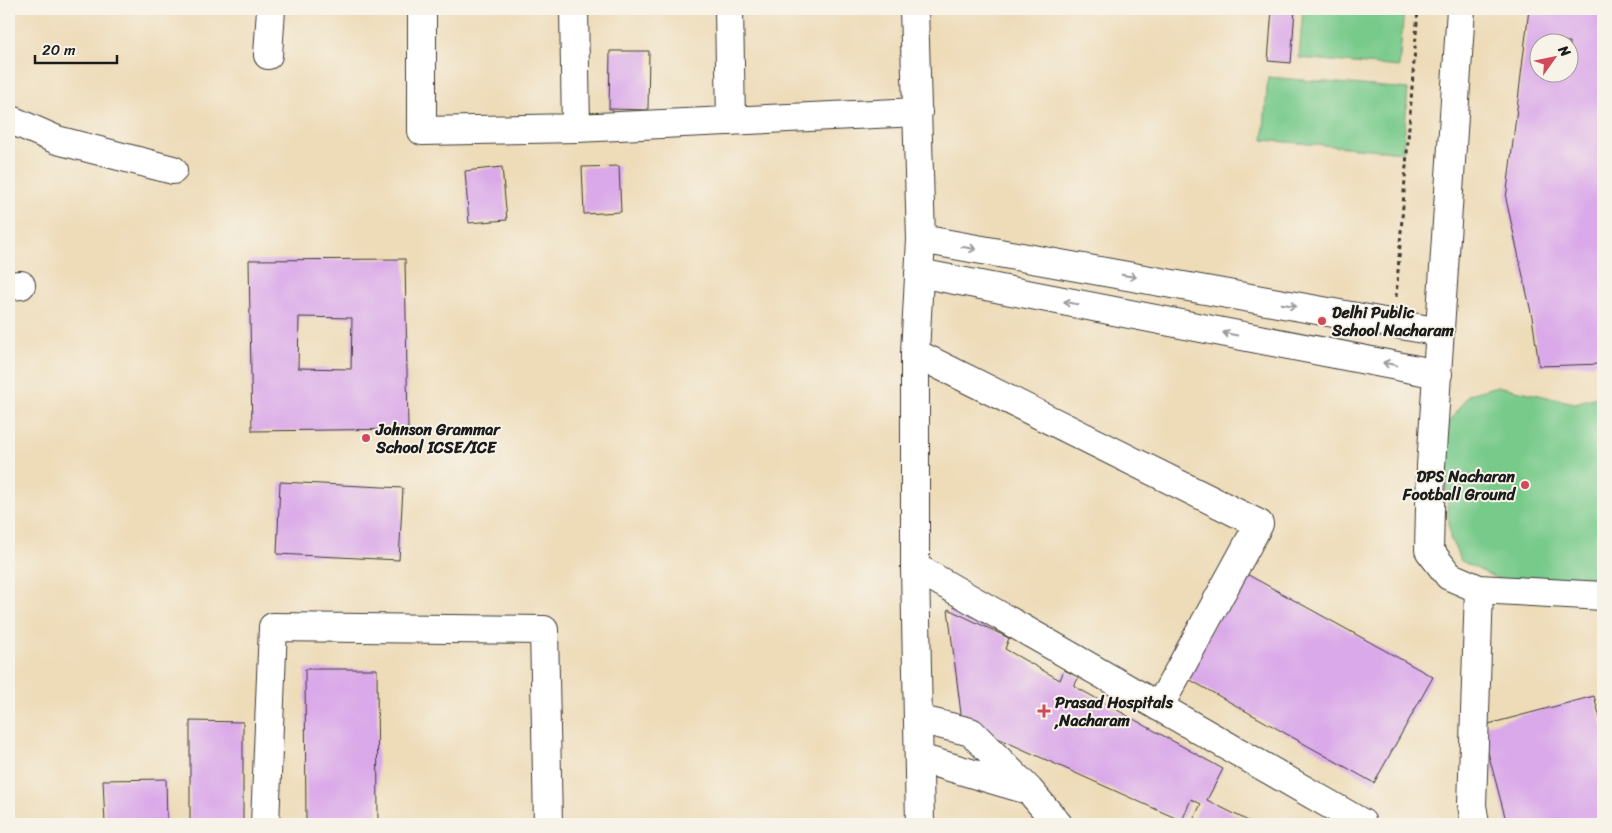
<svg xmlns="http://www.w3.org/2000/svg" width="1612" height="833" font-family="Sriracha,sans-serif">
<rect width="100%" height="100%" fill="#f7f3e8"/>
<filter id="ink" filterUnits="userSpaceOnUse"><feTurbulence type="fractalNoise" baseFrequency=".02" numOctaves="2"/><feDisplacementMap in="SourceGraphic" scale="10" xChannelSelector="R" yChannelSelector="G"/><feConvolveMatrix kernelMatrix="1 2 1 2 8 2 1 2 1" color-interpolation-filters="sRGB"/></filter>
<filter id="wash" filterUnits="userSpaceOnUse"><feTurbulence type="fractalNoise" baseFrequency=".0096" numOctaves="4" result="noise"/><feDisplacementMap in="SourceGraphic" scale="20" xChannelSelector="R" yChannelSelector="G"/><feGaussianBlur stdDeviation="1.12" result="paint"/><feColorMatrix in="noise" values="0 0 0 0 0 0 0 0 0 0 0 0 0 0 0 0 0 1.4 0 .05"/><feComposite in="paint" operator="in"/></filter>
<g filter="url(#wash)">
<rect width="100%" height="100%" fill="#eedcb9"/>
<path fill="#78ca8b" stroke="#4a7354" d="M1303,9H1404L1399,67L1299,58Z
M1268,77L1408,89L1403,152L1263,140Z
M1497,386L1575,403L1603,395V577L1500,580L1461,561L1450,538L1442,432L1469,394Z"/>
<g id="blocks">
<path fill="#daa9e9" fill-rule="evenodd" d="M1272,9H1295L1291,63L1268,61Z
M1529,9H1603V364L1539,366L1532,317L1506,199ZM1540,42H1570V72H1540Z
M610,51H649L648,110L609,109Z
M619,166L621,212L584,214L582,167Z
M502,167L507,220L469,223L465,171Z
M405,259L408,429L252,431L249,260ZM299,317L352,318L351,369L298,368Z
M280,482L403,488L399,560L277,554Z
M1243,572L1433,677L1374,783L1185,677Z
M948,609L1009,638L1005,649L1060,680L1064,670L1079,677L1074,686L1223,769L1207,800L1254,824H1191L1201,804L1191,799L1182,821L962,722Z
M305,669H377L378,824H306Z
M1594,696L1603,729V824H1507L1481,726Z
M190,721L243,722V824H190Z
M166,779L167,824H105L103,780Z"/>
</g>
</g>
<g filter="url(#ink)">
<use href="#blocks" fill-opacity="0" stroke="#3c3934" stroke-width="1"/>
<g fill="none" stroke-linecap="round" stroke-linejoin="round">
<defs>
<path id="minor" d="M422,9V131L576,128L918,112
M574,9L576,128
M729,9L731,121
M914,9L921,239L915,353V567L920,824
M1461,9L1431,466L1429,550L1449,576L1479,589L1603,596
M268,55L271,9
M9,119L57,140L173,170
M921,239L1440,332
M919,273L1438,374
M9,286L21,285
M915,353L1259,524L1159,707
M915,567L1362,823
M918,719L971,732L1029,790L1058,824
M919,758L1025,789
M265,824L273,627L544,630L548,824
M1475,824L1472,805L1479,589"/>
</defs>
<use href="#minor" stroke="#3c3934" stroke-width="30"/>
<path stroke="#3c3934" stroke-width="3" stroke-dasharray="4 4" stroke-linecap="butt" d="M1396,297L1418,9"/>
<use href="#minor" stroke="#fff" stroke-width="28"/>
</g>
<defs><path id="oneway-shaft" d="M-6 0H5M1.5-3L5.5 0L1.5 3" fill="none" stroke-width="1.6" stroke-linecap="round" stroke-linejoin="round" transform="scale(1.25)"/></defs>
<g stroke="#999">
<use href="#oneway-shaft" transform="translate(969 248) rotate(10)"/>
<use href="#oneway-shaft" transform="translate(1129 276) rotate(10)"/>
<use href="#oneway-shaft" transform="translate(1071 303) rotate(-169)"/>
<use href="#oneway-shaft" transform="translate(1289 305) rotate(10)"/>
<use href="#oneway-shaft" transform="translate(1230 334) rotate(-169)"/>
<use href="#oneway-shaft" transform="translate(1390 364) rotate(-169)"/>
</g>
</g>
<g fill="#d1495b" stroke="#f7f3e8" stroke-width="2">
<circle cx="1322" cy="321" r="5"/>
<circle cx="366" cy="438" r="5"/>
<circle cx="1525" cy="485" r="5"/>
<path d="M1041.5 703.5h5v5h5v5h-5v5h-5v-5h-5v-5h5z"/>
</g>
<g text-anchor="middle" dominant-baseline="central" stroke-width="4" stroke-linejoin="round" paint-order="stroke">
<g font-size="16" font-weight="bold" fill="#1c1c1c" stroke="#f7f3e8" text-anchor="start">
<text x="1332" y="312">Delhi Public<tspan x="1332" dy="18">School Nacharam</tspan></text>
<text x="376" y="429">Johnson Grammar<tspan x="376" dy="18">School ICSE/ICE</tspan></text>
<text x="1515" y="476" text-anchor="end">DPS Nacharan<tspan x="1515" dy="18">Football Ground</tspan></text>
<text x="1055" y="702">Prasad Hospitals<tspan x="1055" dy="18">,Nacharam</tspan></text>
</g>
</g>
<rect width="1612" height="833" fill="none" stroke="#f7f3e8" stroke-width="30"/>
<g transform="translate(1554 58) rotate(57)"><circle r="24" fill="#f7f3e8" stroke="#9f9d96"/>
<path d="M0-4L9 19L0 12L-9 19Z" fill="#d1495b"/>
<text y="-8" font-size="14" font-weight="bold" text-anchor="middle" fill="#1c1c1c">N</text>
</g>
<path d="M35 55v8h82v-8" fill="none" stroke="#1c1c1c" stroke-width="2.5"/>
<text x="42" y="55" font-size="15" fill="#1c1c1c" stroke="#f7f3e8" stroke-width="4" paint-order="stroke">20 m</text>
</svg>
